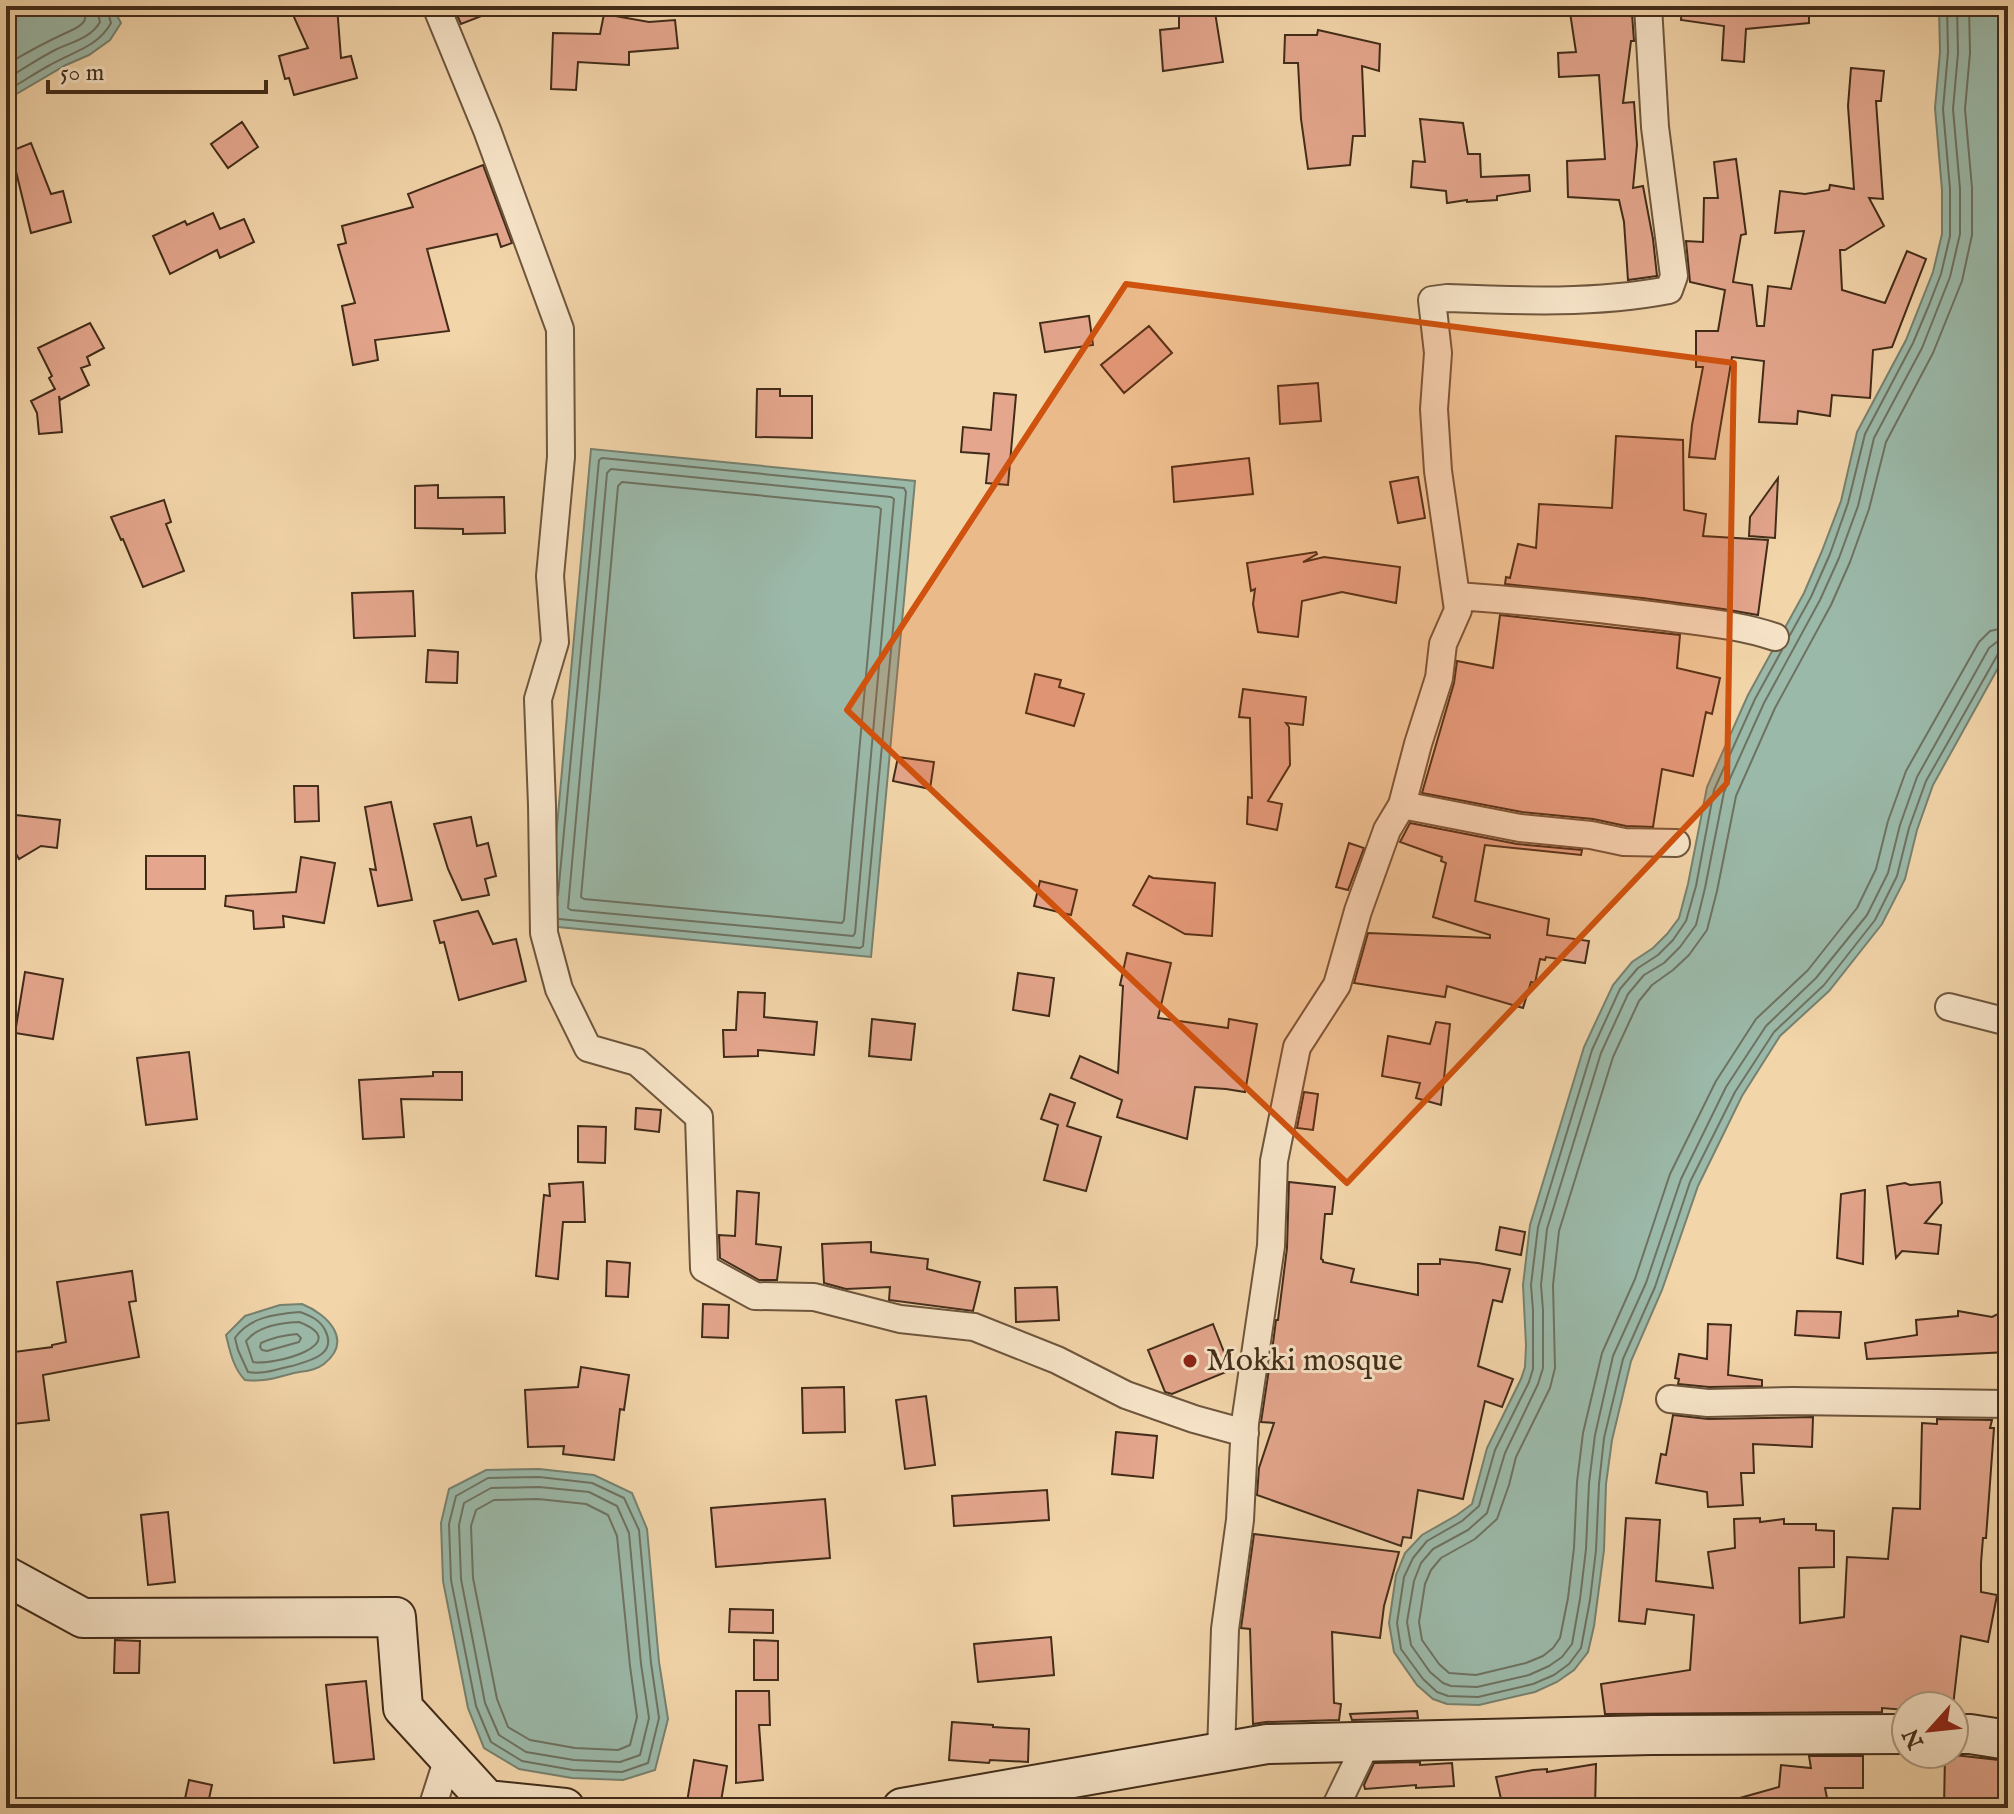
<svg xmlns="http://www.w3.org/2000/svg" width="2014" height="1814" font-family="'IM FELL English',serif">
<rect width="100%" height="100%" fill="#f3d5aa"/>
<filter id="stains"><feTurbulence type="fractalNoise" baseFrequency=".0025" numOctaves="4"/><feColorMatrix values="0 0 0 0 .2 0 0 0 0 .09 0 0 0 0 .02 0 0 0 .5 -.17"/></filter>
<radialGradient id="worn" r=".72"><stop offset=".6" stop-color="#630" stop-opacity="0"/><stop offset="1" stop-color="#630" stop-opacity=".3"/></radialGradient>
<path fill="#9bb9a9" stroke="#77816f" stroke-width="2" d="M6,6H112L121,23L110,40L89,55L66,65L6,100Z
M1939,6H2008V650L1933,785L1917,830L1905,879L1882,924L1829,991L1780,1036L1742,1096L1698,1186L1662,1290L1631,1361L1612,1440L1606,1484L1604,1550L1594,1626L1588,1652L1574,1670L1557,1682L1535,1692L1479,1705L1447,1704L1433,1699L1417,1685L1394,1652L1389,1623L1396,1575L1405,1553L1422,1535L1457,1515L1472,1504L1487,1448L1521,1379L1525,1367L1526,1345L1523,1285L1530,1225L1584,1047L1613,985L1632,962L1653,948L1667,934L1679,918L1688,884L1707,787L1748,695L1804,593L1822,551L1841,501L1857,432L1906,340L1933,272L1942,234V190L1935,108L1940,52Z
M591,449L915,481L871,957L548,926Z
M302,1304C327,1314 354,1340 324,1364C315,1371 304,1371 294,1373C274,1378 266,1382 245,1380C233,1368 230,1351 226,1335L245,1316L280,1305Z
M539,1469L594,1475L632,1493L647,1529L659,1662L668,1719L655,1770L623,1780L572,1778L519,1769L484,1748L468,1708L443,1581L441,1523L449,1489L486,1470Z"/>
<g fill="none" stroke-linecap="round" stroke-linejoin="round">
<path stroke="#6e7261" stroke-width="2" d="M1957,6L1958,53L1953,109L1960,189V234L1950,277L1922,348L1874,438L1858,506L1839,558L1820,600L1764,703L1724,792L1705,888L1696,925L1680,947L1664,963L1644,975L1628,994L1601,1053L1547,1229L1541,1285L1543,1310V1368L1538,1384L1505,1453L1487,1513L1468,1530L1433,1549L1421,1563L1414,1581L1407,1622L1411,1645L1430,1672L1443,1683L1451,1686L1477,1687L1529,1675L1549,1666L1562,1657L1572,1644L1580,1599L1586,1549L1589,1483L1595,1435L1613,1356L1646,1283L1681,1179L1726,1087L1766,1026L1816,978L1867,915L1888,873L1900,825L1917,777L1989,648L1998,641L2008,639
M1969,6L1970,53L1965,109L1972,188V235L1962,281L1933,353L1886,442L1869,509L1850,562L1831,605L1775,708L1736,796L1717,891L1707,930L1689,955L1673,970L1652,985L1639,1001L1613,1057L1559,1231L1553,1285L1555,1368L1550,1388L1516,1457L1509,1485L1497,1519L1475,1539L1441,1558L1431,1570L1425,1584L1419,1622L1422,1640L1439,1664L1449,1673L1476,1675L1526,1663L1543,1656L1553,1648L1560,1638L1568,1598L1574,1548L1577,1482L1583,1433L1602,1353L1635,1279L1670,1174L1716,1081L1756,1019L1808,970L1857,908L1876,869L1888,821L1906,771L1979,642L1990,631L2008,627
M6,65C27,52 48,41 70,31C75,29 84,24 85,19C86,15 84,10 84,6
M6,79C23,69 39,58 57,49C72,42 91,38 100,22L96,6
M6,91C21,83 35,73 50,65C72,52 98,47 111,23L106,6
M611,469L891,497L894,499L855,933L853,936L571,910L568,908L607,473Z
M622,482L878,507L881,509L844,920L842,923L584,899L581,897L618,486Z
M1790,635L1811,597L1830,554L1848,503L1865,434L1913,343L1929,305L1941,274L1950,236V189L1943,109L1948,52L1947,6
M1782,650L1755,699L1714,790L1696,886L1686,921L1673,940L1658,955L1638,968L1620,989L1592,1050L1538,1227L1531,1285L1533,1310V1369L1529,1382L1495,1450L1479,1506L1462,1521L1427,1541L1413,1558L1404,1577L1397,1623L1401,1649L1423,1679L1437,1692L1448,1696L1478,1697L1533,1684L1554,1675L1569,1664L1581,1648L1590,1600L1596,1550L1599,1484L1604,1438L1623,1359L1655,1287L1690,1182L1735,1092L1774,1032L1824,985L1875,920L1897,876L1909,828L1926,781L1998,654L2002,650L2008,649
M558,895L599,460L602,458L904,488L906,492L863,946L860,948L559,919
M300,1312C311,1316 320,1320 325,1330C338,1355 309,1361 292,1366C276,1369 264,1375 248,1372L238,1350L235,1338C249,1317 276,1314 300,1312Z
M299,1322C356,1344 273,1366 253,1362L246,1341C258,1326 280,1323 299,1322Z
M297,1334L301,1338L299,1342L267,1351L262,1350L260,1347L261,1343C272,1338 285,1335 297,1334Z
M539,1477L592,1483L624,1498L639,1530L651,1663L659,1718L648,1763L622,1772L573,1770L522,1761L491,1742L476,1706L451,1580L449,1524L456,1496L488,1478Z
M539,1487L589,1492L617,1506L629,1533L641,1664L649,1718L640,1755L620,1762L574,1760L526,1752L499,1735L485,1703L461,1579L459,1525L464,1503L491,1488Z
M538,1499L586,1504L608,1515L617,1536L630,1666L637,1717L630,1745L618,1750L575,1748L530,1740L508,1727L497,1699L473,1578L471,1526L476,1510L494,1500Z"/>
</g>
<path fill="#e4a68d" stroke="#422c19" stroke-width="2" d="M289,6H337L341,58L351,56L357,78L294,95L289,78L285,79L279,56L308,48Z
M453,6H501L502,8L461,24Z
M1179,6H1214L1223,62L1163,71L1160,30L1179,28Z
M1569,6H1603L1604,14H1632L1634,41H1631L1623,103L1634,102L1637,145L1633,188L1643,186L1653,239L1657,276L1628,280L1624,222L1619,200L1568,197L1567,161L1605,159L1599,75L1559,77L1558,53L1576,52Z
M1682,6H1809V23L1746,29L1744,62L1722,60L1724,26L1681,20Z
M604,14L649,22L675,20L678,48L629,52V65L578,62L576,90L551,89L553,33L600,34Z
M1318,30L1380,44L1379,71L1362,66L1365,136H1353L1350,165L1308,169L1301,119L1298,63H1284L1285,35H1317Z
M1851,68L1884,71L1881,101H1876L1883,199L1869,198L1884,226L1845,250H1840L1842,290L1885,303L1907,251L1926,259L1892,347L1873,350L1870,398L1832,395L1830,416L1798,411L1797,424L1759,422L1764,361L1732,357L1715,459L1689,457L1692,425L1703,367H1696V331H1718L1725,290L1690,282L1686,241L1703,242L1704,198H1718L1714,162L1736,159L1746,234L1741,235L1733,282L1752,285L1757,326H1764L1768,286L1791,289L1804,231L1775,233L1780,191L1805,194L1829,190L1830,185L1854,189L1848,106Z
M1420,119L1463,123L1468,154H1480L1481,177L1529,175L1530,191L1497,196V200L1467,202V200L1447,203L1446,191L1411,187L1413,161L1425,162Z
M242,122L258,147L228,168L211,144Z
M31,143L51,194L63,191L71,222L31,233L11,151Z
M483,165L512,243L501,247L497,234L427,249L449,331L375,340L378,360L353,365L342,306L355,303L338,245L346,243L342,226L413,207L408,194Z
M213,213L220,229L244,219L254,242L220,258L217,250L170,274L153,236L185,221L187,225Z
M1089,316L1093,345L1045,352L1040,323Z
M90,323L104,348L87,357L90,365L81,368L89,385L60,400L59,396L62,432L39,434L37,413L31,401L55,389L49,378L52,376L38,348Z
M1149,326L1172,353L1124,393L1101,365Z
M1318,383L1321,421L1280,424L1278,386Z
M757,389H780V396H812V438L756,437Z
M994,393L1016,395L1008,485L986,483L989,454L961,452L963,427L991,430Z
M1616,436L1683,440L1684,510L1706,514L1703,536L1768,540L1758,615L1723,609L1642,598L1505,584L1506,577L1510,578L1518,544L1536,548L1539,504L1612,508Z
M1249,458L1253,494L1174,502L1172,467Z
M1418,477L1425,518L1398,523L1390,482Z
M1778,478L1775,538L1749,536L1750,517Z
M438,485V498L504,497L505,533L463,534V529L415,528V486Z
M164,500L171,522L166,524L184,571L143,587L123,539L121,540L111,517Z
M1316,552L1317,554L1303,562L1324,557L1400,567L1396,603L1342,592L1302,601L1298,637L1258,632L1253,604L1255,589L1251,591L1247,563Z
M413,591L415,636L354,638L352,593Z
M1500,615L1680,635L1677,668L1720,678L1712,714L1706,712L1693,776L1662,769L1653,827L1626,826L1593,819L1522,812L1422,793L1454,683L1457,661L1493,668Z
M428,650L458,652L457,683L426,682Z
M1035,674L1061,680L1059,687L1084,694L1074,726L1026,713Z
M1243,689L1306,697L1303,725L1286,723L1289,727L1290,765L1268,801L1282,804L1277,830L1247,824L1248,797L1252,798L1250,718L1239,717Z
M898,757L934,762L930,789L893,781Z
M294,786H318L319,821L295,822Z
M391,802L412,900L378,906L370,869L376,870L365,807Z
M16,815L60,820L57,848L41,846L19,859L6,836V821Z
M471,817L477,846L488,843L496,876L485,879L489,895L462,900L448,869L434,824Z
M1410,823L1517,844L1582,850L1581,855L1485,845L1475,901L1549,919L1547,935L1589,941L1585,963L1546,957L1545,960L1540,959L1535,983L1531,982L1523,1008L1447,986L1445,997L1354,983L1368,933L1490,938V935L1433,917L1446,863L1441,861L1442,857L1400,842Z
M1349,843L1364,848L1348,890L1336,887Z
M146,856H205V889H146Z
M301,857L335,863L324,923L283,916L284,927L254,929L253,911L225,906L226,896L296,892Z
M1149,876L1153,878L1215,883L1212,936L1185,934L1133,905Z
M1040,881L1077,890L1071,915L1034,906Z
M478,911L493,944L516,939L526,981L459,1000L444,942L440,943L434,921Z
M1127,953L1171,963L1158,1018L1228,1028L1229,1019L1257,1024L1245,1092L1226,1089L1195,1087L1187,1139L1117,1117L1122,1100L1071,1078L1080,1056L1118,1073L1123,986L1120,985Z
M25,972L63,979L53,1039L15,1033Z
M1018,973L1054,978L1049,1016L1013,1010Z
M738,992L765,993L764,1017L817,1022L814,1055L758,1050V1056L724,1057L723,1030H736Z
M872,1019L915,1024L911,1060L869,1056Z
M1436,1022L1450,1024L1441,1105L1416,1098L1420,1083L1382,1076L1388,1036L1430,1044Z
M189,1052L197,1119L146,1125L137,1058Z
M433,1072H462V1100L401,1099L404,1137L363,1139L359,1080L433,1076Z
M1304,1092L1318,1094L1313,1130L1297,1128Z
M1050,1094L1075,1103L1067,1126L1101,1137L1086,1191L1044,1180L1058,1125L1041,1119Z
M636,1108L661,1110L659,1132L635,1129Z
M578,1126L606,1127L605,1163L578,1162Z
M583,1182L585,1222H563L558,1279L536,1276L544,1195L550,1196L549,1184Z
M1289,1182L1335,1187L1332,1214H1325L1321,1259L1323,1260V1262L1354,1269L1351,1282L1418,1295V1264H1440V1259L1478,1263L1510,1269L1502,1302L1493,1300L1478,1366L1513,1379L1502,1407L1485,1401L1463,1499L1418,1490L1411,1538L1403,1537L1401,1546L1257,1495L1259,1468L1274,1423L1261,1422L1269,1369H1271L1272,1351L1276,1320H1278L1287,1248Z
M1940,1182L1942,1203L1925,1223L1941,1225L1938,1254L1902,1251L1896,1258L1887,1186L1905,1183L1910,1185Z
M1865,1190L1863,1264L1837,1258L1841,1194Z
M737,1191L759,1193L756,1244L781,1247L777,1280H759L720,1258L719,1235L735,1236Z
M1500,1227L1525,1232L1521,1255L1496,1250Z
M871,1242V1252L928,1259L927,1269L980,1282L973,1311L889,1300L890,1287L846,1289L824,1283L822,1244Z
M607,1261L630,1263L628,1297L606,1296Z
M132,1271L136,1301L129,1302L139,1357L43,1375L49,1420L13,1424L6,1353L52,1347V1345L66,1342L57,1282Z
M1057,1287L1059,1320L1016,1322L1015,1288Z
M703,1304L729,1305L728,1338L702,1337Z
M2008,1309V1352L1867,1359L1865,1343L1917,1335L1916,1320L1958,1316V1311L1992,1317Z
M1797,1311L1841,1312L1839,1338L1795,1335Z
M1213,1324L1231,1370L1172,1394L1165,1392L1148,1350Z
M1708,1324L1731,1325L1728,1375L1762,1380V1386L1709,1387L1678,1384L1679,1379L1675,1378L1679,1354L1707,1359Z
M581,1367L629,1375L624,1410L620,1409L614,1460L563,1454L564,1446L528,1447L525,1390L578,1387Z
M844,1387L845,1432L803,1433L802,1388Z
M926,1396L935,1465L905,1469L896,1400Z
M1673,1415L1708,1419L1813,1417L1812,1447L1753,1444L1754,1473H1741L1743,1505L1708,1507L1707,1492L1656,1483L1661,1454L1666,1455Z
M1937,1419L1992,1420L1990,1428H1994L1986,1538H1983L1981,1563V1592L1997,1595L1988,1642L1961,1636L1953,1706H1906V1710L1882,1708V1712L1605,1714L1601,1684L1690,1670L1694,1615L1647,1609L1645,1624L1619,1621L1626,1518L1660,1520L1656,1581L1713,1588L1708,1552L1735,1548L1734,1519L1760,1518V1522L1784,1519V1524H1816V1530L1834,1531V1567L1799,1568L1800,1623L1844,1617L1847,1557L1888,1559L1893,1508L1920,1509L1922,1423L1937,1424Z
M1116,1432L1157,1436L1153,1478L1112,1474Z
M1047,1490L1049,1520L954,1526L952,1496Z
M825,1499L830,1558L716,1567L711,1508Z
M168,1512L175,1582L148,1585L141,1515Z
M1254,1534L1399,1552L1384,1606L1380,1638L1332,1632L1334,1703L1341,1704L1339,1720L1266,1722L1253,1724L1250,1629L1241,1628Z
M730,1609L773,1610V1633L729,1632Z
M1051,1637L1054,1675L978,1682L974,1644Z
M115,1640L140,1641L139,1673H114Z
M754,1640L778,1641V1680H754Z
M366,1681L374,1759L334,1763L326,1685Z
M736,1691H769L770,1725H759L763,1780L736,1783Z
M1417,1711L1418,1718L1352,1720L1350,1714Z
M952,1722L993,1725V1727L1029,1729L1028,1762L990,1760L989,1763L949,1760Z
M1945,1754L2008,1761V1808H1944Z
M1809,1756H1863V1788H1825L1829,1808H1730L1729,1801L1779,1787L1781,1765L1811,1768Z
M694,1760L727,1766L720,1807L687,1802Z
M1420,1762V1765L1452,1763L1454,1786L1416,1788V1785L1365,1789L1364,1785L1374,1763Z
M1596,1764L1595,1808H1503L1496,1777L1533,1770L1547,1769V1772Z
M189,1780L212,1785L207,1808H183Z"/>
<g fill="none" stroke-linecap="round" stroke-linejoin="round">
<defs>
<path id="street" d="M436,6L487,130L560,329L561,457L550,576L555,642L538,699L542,805L544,933L559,989L588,1048L637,1062L699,1117L704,1268L755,1296L814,1297L900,1319L974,1327L1057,1360L1126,1395L1194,1419L1245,1433
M1457,596C1527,601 1596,608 1666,617C1702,622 1740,625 1775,637
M1402,805L1520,828L1591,835L1624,842L1676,843
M1949,1007L2008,1022
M1670,1399L1708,1403L1792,1401L2008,1404
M1221,1753L1225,1629L1240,1520L1245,1423L1271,1246L1274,1161L1297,1047L1337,985L1358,911L1387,830L1402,805L1418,744L1439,678L1443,644L1458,610L1438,471L1434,409L1438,353L1432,300L1447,298C1521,301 1596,304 1669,290L1674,276L1655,127L1648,6
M432,1808L448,1758
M1335,1808L1367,1742"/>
<path id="secondary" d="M6,1576L83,1618L396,1617L403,1708L487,1800L565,1808
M1954,1734H1970L2008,1740
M902,1808L1267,1744L1651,1735L1906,1734"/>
</defs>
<use href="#street" stroke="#6e563d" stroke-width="30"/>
<use href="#secondary" stroke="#422c19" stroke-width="42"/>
<use href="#street" stroke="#f7e4c8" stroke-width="26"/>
<use href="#secondary" stroke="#f7e4c8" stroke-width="38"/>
</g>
<path fill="#cf520e" fill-opacity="0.2" stroke="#cf520e" stroke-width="6" stroke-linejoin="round" d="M1126,284L1734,363L1727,783L1347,1183L847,710Z"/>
<circle fill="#8f2418" stroke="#f7e4c8" stroke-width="3" cx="1190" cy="1361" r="8"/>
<g text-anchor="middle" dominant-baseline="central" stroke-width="6" stroke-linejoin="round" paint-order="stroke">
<g font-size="32" fill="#422c19" stroke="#f7e4c8" text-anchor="start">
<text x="1206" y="1361">Mokki mosque</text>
</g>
</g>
<rect width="2014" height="1814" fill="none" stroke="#f3d5aa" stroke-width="32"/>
<rect x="8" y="8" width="1998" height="1798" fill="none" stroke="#422c19" stroke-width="4"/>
<rect x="16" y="16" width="1982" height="1782" fill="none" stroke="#422c19" stroke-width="2"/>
<g transform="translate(1930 1730) rotate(243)"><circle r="38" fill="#f7e4c8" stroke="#af9a82" stroke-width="2"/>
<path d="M0-6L14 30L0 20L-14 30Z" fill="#8f2418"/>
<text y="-12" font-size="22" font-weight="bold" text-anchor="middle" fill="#422c19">N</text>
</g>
<path d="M48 80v12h218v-12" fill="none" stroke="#422c19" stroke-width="4"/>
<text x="60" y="80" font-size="24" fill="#422c19" stroke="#f7e4c8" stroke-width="6" paint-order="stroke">50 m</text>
<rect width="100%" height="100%" filter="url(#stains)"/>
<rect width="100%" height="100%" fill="url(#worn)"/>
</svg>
